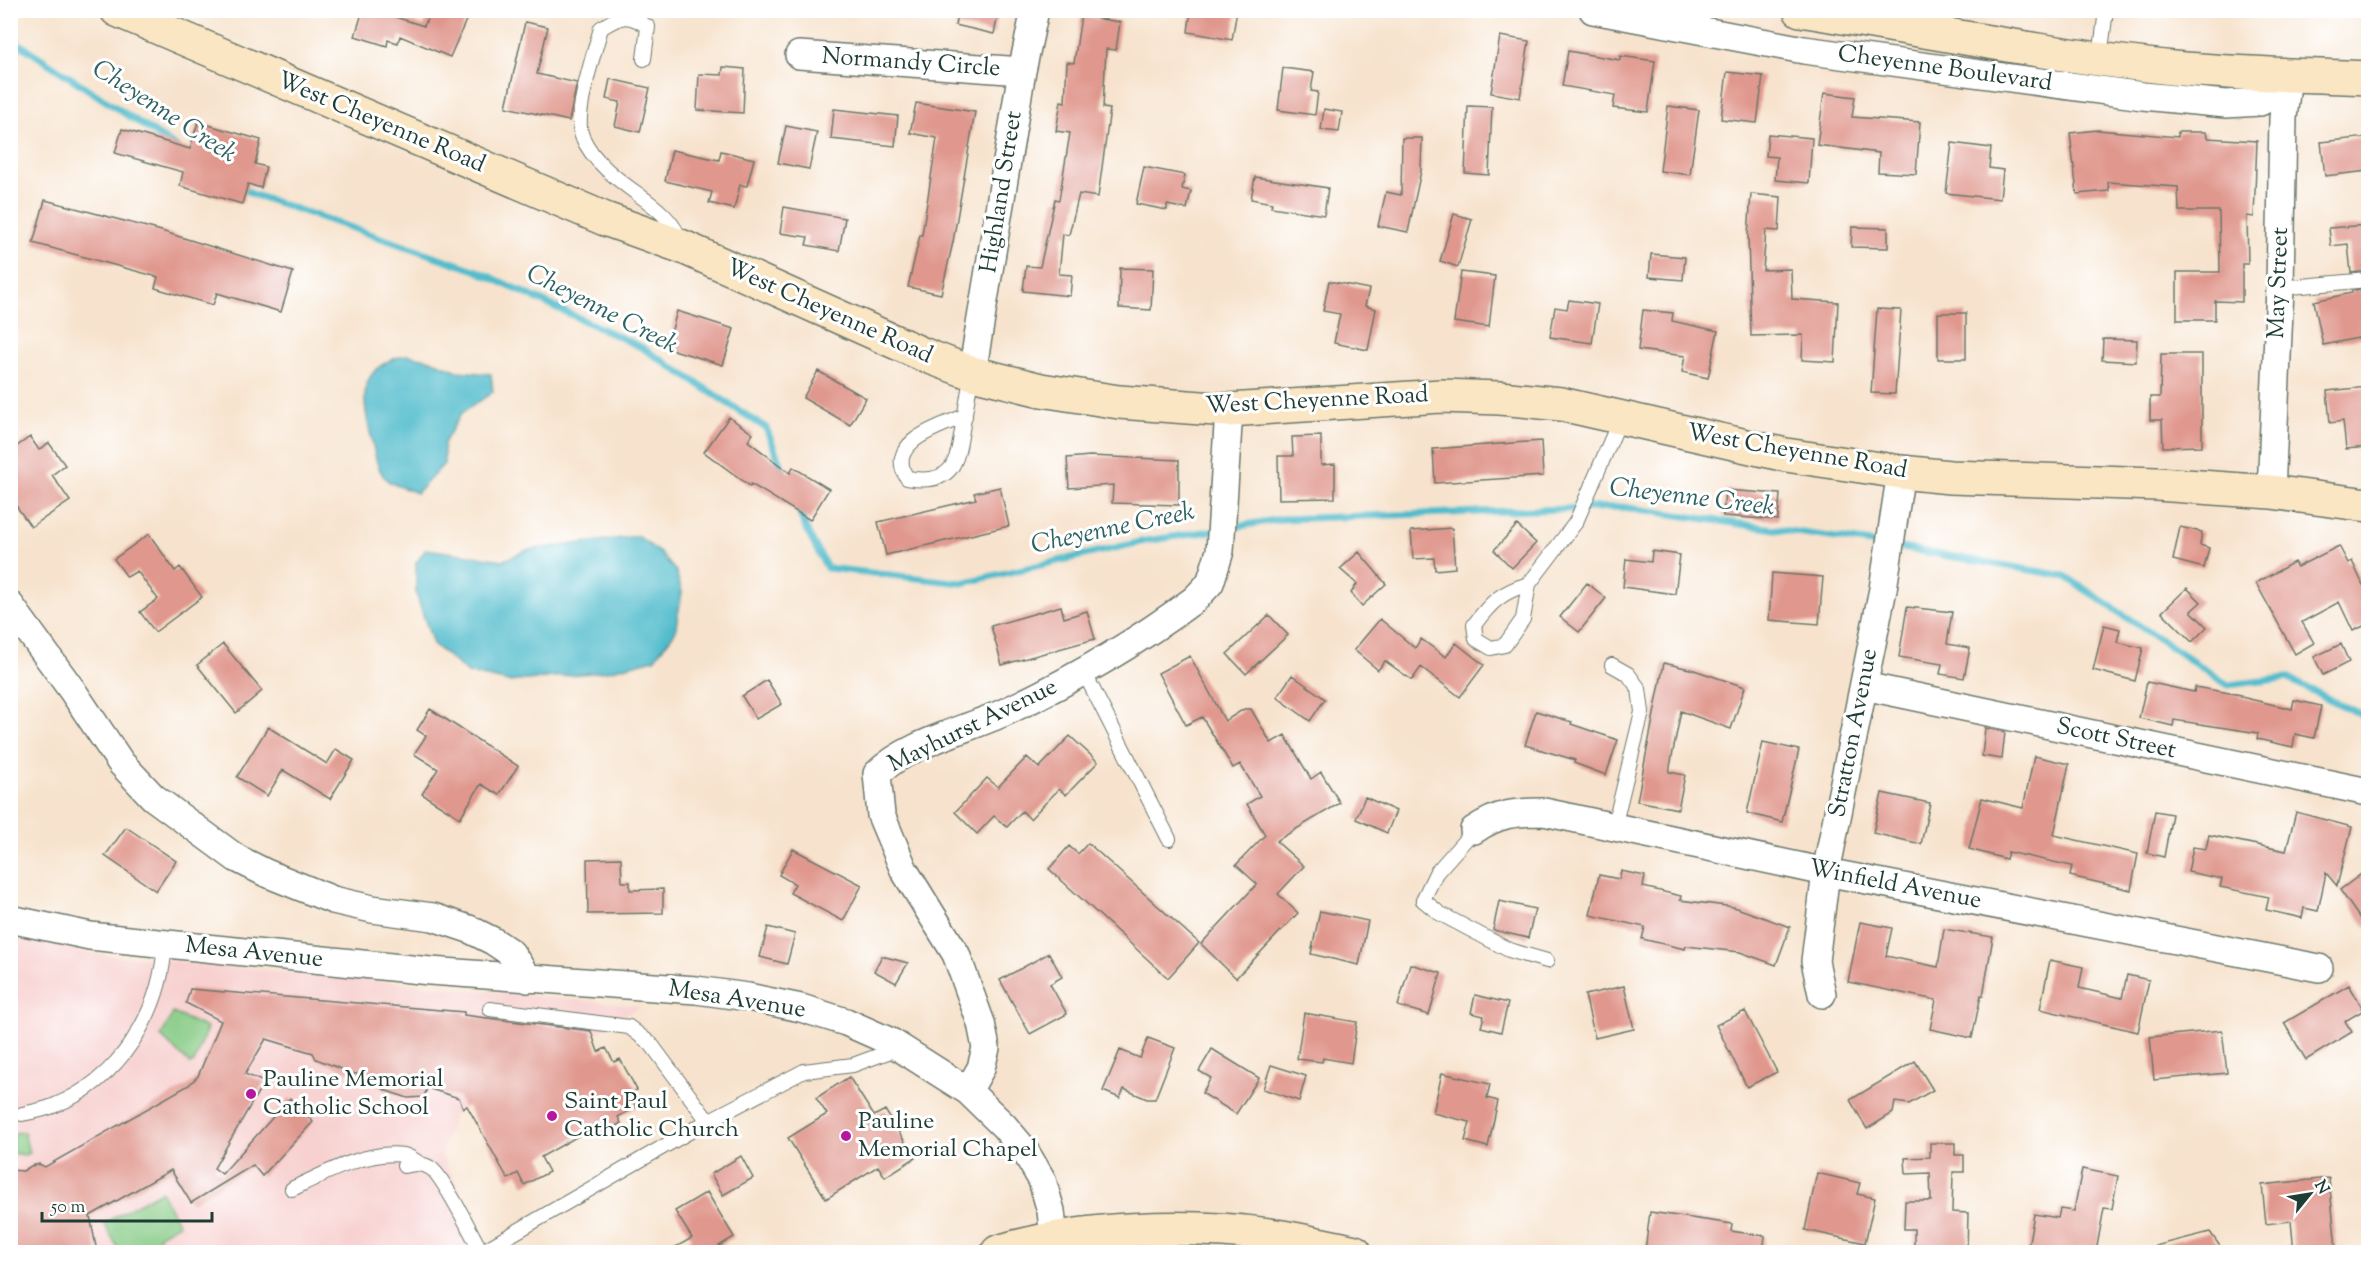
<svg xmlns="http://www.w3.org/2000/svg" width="2379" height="1263" font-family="'Sorts Mill Goudy',serif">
<rect width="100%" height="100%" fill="#fff"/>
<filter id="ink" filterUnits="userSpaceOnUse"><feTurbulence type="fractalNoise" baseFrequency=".0167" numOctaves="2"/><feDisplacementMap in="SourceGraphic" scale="12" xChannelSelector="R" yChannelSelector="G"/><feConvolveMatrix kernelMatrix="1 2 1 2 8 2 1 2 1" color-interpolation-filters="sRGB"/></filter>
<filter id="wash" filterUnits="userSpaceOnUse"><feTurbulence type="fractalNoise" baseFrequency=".008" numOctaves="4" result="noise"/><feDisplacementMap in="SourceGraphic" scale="24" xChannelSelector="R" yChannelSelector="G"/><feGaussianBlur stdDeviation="1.35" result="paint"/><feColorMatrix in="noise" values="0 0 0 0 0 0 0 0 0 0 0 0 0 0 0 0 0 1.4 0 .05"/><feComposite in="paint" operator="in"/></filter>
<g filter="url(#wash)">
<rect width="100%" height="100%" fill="#f7e3cd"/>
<path fill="#f7d0cf" d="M11,934L41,938L86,953L641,1006L504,1087L455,1113L441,1154L492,1252H11Z"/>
<path fill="#85ca84" stroke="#52845c" stroke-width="1.5" d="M173,1013L207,1028L194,1063L190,1064L161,1036Z
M24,1132L29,1153L25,1155L11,1153L13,1133Z
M161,1191L179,1224L158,1236L162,1244L146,1252H120L104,1223Z"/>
<path fill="#51bccc" stroke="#387c80" stroke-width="1.5" d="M407,355L428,359L458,371L491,374L493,392L461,414L444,443V464L417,493C409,489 393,486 387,480C377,471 375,454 372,441C362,398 355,367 407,355Z
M638,536L660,553L676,571L682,592L675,632L654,659L608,671L509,682L468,673L433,644L416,594V563L426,549L504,560L527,550Z"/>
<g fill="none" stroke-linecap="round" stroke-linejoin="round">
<path stroke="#51bccc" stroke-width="7" d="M10,38L176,147
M239,186L252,194L475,270L641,347L766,428L784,473
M797,506L806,529L827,568L962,583L1145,541L1217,530
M1228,528L1281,519L1623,507L1885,545
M1896,547L2065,576L2228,685L2287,678L2368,718"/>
</g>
<g id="blocks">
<path fill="#e0978d" d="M363,10H394L392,16L424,26L431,10H449L467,18L450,57L400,36L398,43L388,40L387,46L355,36Z
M958,10H999L994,34L955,25Z
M1191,10H1237L1232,40L1188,32Z
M1081,16L1120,22L1116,50L1106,49L1103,108L1110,109L1098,197L1079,194L1069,235L1063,234L1059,274L1072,275L1070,296L1023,291L1026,266L1040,267L1055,199L1059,200L1070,133L1056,131L1061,101L1065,102L1067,62L1074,63Z
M525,22L548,27L537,74L577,83L569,121L506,107Z
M1500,36L1529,41L1520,98L1491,93Z
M1568,51L1620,60V56L1655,61L1648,112L1613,108L1615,95L1562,86Z
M723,67L745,69L743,113L697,110L699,74L722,75Z
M1283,68L1314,72L1311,91L1318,92L1315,115L1278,110Z
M1727,72L1763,76L1757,123L1721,119Z
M610,79L650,88L640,132L615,126L620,102L606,99Z
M1824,93L1855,97L1852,117L1920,122L1916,174L1878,172L1879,153L1817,145Z
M916,103L975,112L953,242L941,294L908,287L920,235H922L937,138L910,133Z
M1468,106L1492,107L1489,175L1465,173Z
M1668,106L1699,110L1690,175L1660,171Z
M834,109L898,116L895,146L831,139Z
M1324,109L1342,112L1339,132L1321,130Z
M198,122L261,140L255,164L266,167L261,188L248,184L242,204L180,186L183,172L115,153L122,129L190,149Z
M786,126L817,132L809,169L778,163Z
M2098,130L2178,137V132H2206L2207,138L2257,141L2254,217L2247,216L2248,264H2242V302L2215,301V320H2177V272H2220L2219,211H2179L2178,187L2108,182L2109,191L2077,194L2070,133Z
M1768,134L1812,138L1809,183L1775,180L1777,157L1766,156Z
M2368,137V171L2325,176L2321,142Z
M1402,138H1422L1421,171L1408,232L1378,226L1386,192L1401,195Z
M1952,143L1991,148L1989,168L2003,170L2000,199L1946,193Z
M672,150L719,160L721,151L754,159L747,186L740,185L734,209L709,203L712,192L665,181Z
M1144,167L1185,175L1182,189L1191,191L1187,209L1167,205V210L1136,204Z
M1255,177L1328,188L1324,215L1271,207L1272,203L1251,199Z
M1751,194L1781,197L1779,231L1766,230L1763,270L1791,269L1792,299L1838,302L1835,362L1802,360L1803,335L1751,336L1748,235Z
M45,200L158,230L293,272L281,312L217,293L213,305L155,288L158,277L33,243Z
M784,207L845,218L839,251L806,245L808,237L780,233Z
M1454,214L1472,219L1458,267L1440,261Z
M2368,225V271L2351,273L2348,244L2331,246L2329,228Z
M1852,227L1888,228V248L1851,247Z
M1651,254L1685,257L1683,280L1649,277Z
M1120,268L1153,269L1151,310L1119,308Z
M1461,272L1495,276L1489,327L1454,322Z
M1329,281L1369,289L1365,306L1376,309L1368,350L1334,343L1340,314L1323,311Z
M2368,289V336L2323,345L2314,301L2352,293V290Z
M1569,300L1598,304L1592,343L1550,337L1555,307L1567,309Z
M1877,309L1901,310L1895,394L1871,393Z
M1643,310L1673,313L1672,321L1718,331L1708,378L1682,372L1685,356L1638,350Z
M677,311L734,329L723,365L667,348Z
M1938,313H1966V359H1938Z
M2103,339L2137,340L2136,362L2102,360Z
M2161,354H2202V446L2163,447L2162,420H2150V397H2160Z
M818,371L866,398L850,425L803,398Z
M2368,387V447L2346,449L2343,421L2330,423L2327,391Z
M729,417L753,434L748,441L790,473L793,467L829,489L810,520L751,484L750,486L704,452Z
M1321,436V465L1335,464V498L1279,499L1278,456H1293L1292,437Z
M30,437L39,450L49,443L65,465L52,475L70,501L31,527L10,497V451Z
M1541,441L1543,476L1435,483L1433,449Z
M1090,456L1179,460V505L1112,503L1113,485L1069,488L1067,458Z
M1000,487L1009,526L886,555L878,522L976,499L974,493Z
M1725,490L1780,494L1778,520L1723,516Z
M1517,525L1536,543L1512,568L1494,550Z
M2180,527L2202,532L2200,545L2209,548L2204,568L2173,560Z
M1452,528L1455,568L1435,570L1434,558L1413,559L1411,531Z
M149,534L175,571L180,567L202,597L155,632L140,612L158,599L137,571L127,577L114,559Z
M2339,546L2348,563L2352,561L2363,585L2368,582V624L2353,631L2339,602L2302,622L2314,643L2295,654L2256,583L2294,562L2297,567Z
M1652,551L1680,555L1675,594L1623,587L1626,559L1651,562Z
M1359,552L1386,584L1362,606L1351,593L1357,584L1340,569Z
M1772,573L1823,577L1819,624L1769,620Z
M1587,583L1606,598L1579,632L1560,617Z
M2187,588L2201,602L2191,611L2207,627L2192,642L2162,612Z
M1061,606L1064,618L1087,611L1095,639L1002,665L991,626Z
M1907,607L1952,612L1947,644L1970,648L1964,678L1940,674L1942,664L1899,657Z
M1269,615L1288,635L1246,674L1227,654Z
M1380,619L1415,648L1421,639L1446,657L1456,643L1484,665L1460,697L1421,667L1412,680L1385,661L1378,670L1354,650Z
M2104,625L2120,629L2117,642L2143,648L2135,681L2093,670Z
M223,644L262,691L236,713L197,665Z
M2341,644L2349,662L2323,675L2314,657Z
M1190,656L1225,721L1244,709H1251L1271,743L1285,735L1311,779L1321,772L1340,803L1276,841L1304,866L1278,894L1298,913L1236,978L1201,944L1257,884L1236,865L1265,835L1247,804L1260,796L1240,764L1233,768L1202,717L1186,725L1158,673Z
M1664,663L1694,670L1745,687L1731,729L1681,711L1669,772L1685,775L1678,809L1637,801Z
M1292,675L1325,699L1310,721L1277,697Z
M767,680L782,704L756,719L742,696Z
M2147,682L2194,692L2195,687L2241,695V697L2292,709L2294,700L2321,706L2314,738L2295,734L2293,747L2257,739L2258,733L2174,720L2173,726L2139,718Z
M430,709L518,766L499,795L481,784L460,818L422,794L438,769L414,754L426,736L417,730Z
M1536,711L1572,722L1571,724L1618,740L1606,775L1574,763L1575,760L1525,745Z
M268,727L327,764L336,749L354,760L330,799L283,770L267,796L237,777Z
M1985,728L2005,732L2002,759L1982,756Z
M1070,736L1098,762L1066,795L1059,789L1030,819L1022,811L1007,827L994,816L977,834L955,812L987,778L998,787L1027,757L1039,768Z
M1763,742L1799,750L1782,822L1747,813Z
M2034,756L2069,764L2054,835L2138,854L2131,890L2070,876L2072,866L2008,852L2006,859L1969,849L1982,798L2023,808Z
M1882,793L1930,803L1921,844L1873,833Z
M1365,797L1396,811L1387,833L1356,819Z
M2155,811L2172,814L2164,857L2147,853Z
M2296,812L2352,827L2337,886L2326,873L2318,911L2304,908L2302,918L2266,910L2269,897L2220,887L2222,879L2188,872L2193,847L2206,849L2209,835L2286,851Z
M126,827L176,861L156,891L105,856Z
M1088,843L1199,943L1168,978L1049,869L1069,846L1078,854Z
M793,849L862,885L843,921L790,893L795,884L779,875Z
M621,858L622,882H630V890L663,889V913L588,914L587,859Z
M2368,869V930L2340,890Z
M1621,871L1645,876L1643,887L1681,896L1680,900L1734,907L1790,927L1776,965L1740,952L1686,946L1685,949L1642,939L1645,927L1590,915L1599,875L1619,879Z
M1499,901L1535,909L1528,938L1493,930Z
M1320,911L1368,921L1359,965L1311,954Z
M1860,922L1892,928L1886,956L1938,967L1944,929L1993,937L1983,996L1981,995L1972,1038L1930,1029L1936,1000L1848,982Z
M768,927L795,934L787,964L760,957Z
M1049,953L1062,977L1050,984L1067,1014L1030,1034L1000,980Z
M882,956L908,963L896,983L874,971Z
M2050,960L2083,967L2079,988L2122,998L2127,975L2149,980L2138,1032L2040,1009Z
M1410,964L1441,973L1429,1015L1398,1006Z
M2349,985L2364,1010L2345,1021L2352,1032L2306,1060L2284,1023Z
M1624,986L1634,1029L1595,1038L1585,995Z
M190,989L464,1012V1015L591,1031L598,1052L606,1048L614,1062L620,1059L637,1090L629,1094L636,1107L618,1117L621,1123L597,1137L592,1128L541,1157L549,1172L524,1185L518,1173L508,1179L467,1106L463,1108L459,1098L427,1088L424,1097L408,1098L387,1091L361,1074H354L316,1059L313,1053L266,1039L245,1074L264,1082L214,1168L222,1174L290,1098L313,1122L262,1176L253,1165L191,1203L171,1170L90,1216L97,1252H10V1170L23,1171L31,1166L39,1164L45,1167L189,1085L198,1076L221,1021L186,1003Z
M1475,995L1508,1003L1501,1032L1481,1027L1484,1016L1471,1013Z
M1745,1011L1777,1072L1747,1087L1716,1025Z
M1304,1013L1357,1022L1351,1063L1323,1058L1322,1062L1297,1059Z
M2222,1030L2227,1073L2154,1080L2150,1037Z
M1148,1038L1175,1048L1155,1099H1147L1124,1089L1120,1098L1103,1091L1120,1050L1140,1058Z
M1212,1049L1259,1078L1236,1114L1202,1093L1211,1078L1199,1071Z
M1915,1061L1933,1090L1909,1104L1895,1102L1893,1113L1867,1129L1850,1100Z
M1271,1065L1306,1076L1299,1101L1263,1089Z
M1442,1073L1490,1084L1487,1098L1498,1101L1488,1147L1465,1141L1470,1122L1433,1113Z
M849,1077L874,1116L885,1110L915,1158L885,1177L878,1166L826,1199L788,1138L827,1114L816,1098Z
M1930,1143H1955V1155H1964V1172H1953L1952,1212L1968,1213L1967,1252H1914V1229H1904L1905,1201H1931L1930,1173L1906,1174L1905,1158L1930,1157Z
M741,1156L753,1178L723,1195L711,1174Z
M2082,1169L2118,1176L2112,1209L2104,1208L2096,1252H2027L2034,1214L2058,1218L2060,1209L2074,1211Z
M1817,1173L1860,1183L1857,1194L1875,1198L1865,1243L1805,1230Z
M2329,1178L2336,1248L2294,1252L2291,1221L2266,1224L2262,1185Z
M707,1192L734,1237L719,1246L723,1252H667L692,1238L675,1211Z
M1650,1212L1732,1224L1731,1231L1765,1236L1763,1252L1645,1251Z
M2210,1232L2224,1252H2156L2155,1246Z"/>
</g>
</g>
<g filter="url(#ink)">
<use href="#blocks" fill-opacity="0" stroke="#6b776a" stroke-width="1.5"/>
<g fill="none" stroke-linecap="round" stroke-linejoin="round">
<defs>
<path id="lane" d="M2100,58L2106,10
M644,59L648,27C628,13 622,15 601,28C595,51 573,115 582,136C592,161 618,180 639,195C657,208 674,221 681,242
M2280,288L2368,280
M965,416C941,426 884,442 907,478C954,486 957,463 963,424C966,407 969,390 972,373
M1529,584C1501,592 1491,602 1474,625L1476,639L1491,648L1505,645L1523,619L1529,584L1576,522L1621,417
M1612,665L1628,674L1639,689L1642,712L1614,827
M1084,672L1169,839
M1474,830L1436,873L1423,900L1439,913L1509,950L1547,961
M490,1009L629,1027L651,1044L708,1121L804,1071L853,1065L899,1048
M22,1114C32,1112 43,1110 53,1106C120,1080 161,1013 165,943
M404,1166C414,1164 423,1162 432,1169C445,1180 471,1233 481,1251
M292,1189C323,1174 367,1150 403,1155C409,1156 414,1160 419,1163
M481,1252L708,1121"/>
<path id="street" d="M1593,10L1804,50L2143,96L2226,104L2260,102L2274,95L2288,75
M799,55L1022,71
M972,373L1022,71L1035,10
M2271,492L2280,288L2283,118L2288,75
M10,605L72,690L121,763L153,797L236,858L266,873L333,900L372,909L433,917L469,929L493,941L511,953L528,979
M1864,686L2368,792
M1474,830C1499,813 1515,812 1544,812L1826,872L2319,968
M10,919L90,936L430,971L696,990L748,997L801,1008L846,1022L891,1042L968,1091L1004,1126L1025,1151L1042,1180L1051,1211L1054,1239
M1822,994L1815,961L1826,872L1883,589L1901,472
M968,1091L981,1068L986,1048L981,1023L956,954L904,870L881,815L877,774C906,744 966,730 1005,712C1071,681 1136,643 1195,599L1210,583L1220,551L1229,410"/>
<path id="secondary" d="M117,10L605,219L683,247L922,354L972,373L1041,390L1119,402L1229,410L1441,396L1500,398L1561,404L1786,455L1901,472L1950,477L2157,484L2271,492L2368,505
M1800,10C1924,30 2048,55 2173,68C2238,74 2303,75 2368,78
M998,1252C1079,1227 1186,1223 1270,1235C1299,1239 1327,1246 1355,1252"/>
</defs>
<use href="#lane" stroke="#6b776a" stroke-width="16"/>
<use href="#street" stroke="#6b776a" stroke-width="30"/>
<use href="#secondary" stroke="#6b776a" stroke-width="36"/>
<use href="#lane" stroke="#fff" stroke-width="14"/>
<use href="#street" stroke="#fff" stroke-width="27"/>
<use href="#secondary" stroke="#fbe6c4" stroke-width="33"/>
</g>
</g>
<g fill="#b5179e" stroke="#fff" stroke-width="2">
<circle cx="251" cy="1094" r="6"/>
<circle cx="552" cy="1116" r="6"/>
<circle cx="846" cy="1136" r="6"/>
</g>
<g text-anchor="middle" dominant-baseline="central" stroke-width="6" stroke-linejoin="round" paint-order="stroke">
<g font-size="24" fill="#1f3d34" stroke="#fff">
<text transform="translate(911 63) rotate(4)">Normandy Circle</text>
<text transform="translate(1945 69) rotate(8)">Cheyenne Boulevard</text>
<text transform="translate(381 123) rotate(23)">West Cheyenne Road</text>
<text transform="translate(1002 192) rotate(-81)">Highland Street</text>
<text transform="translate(2279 283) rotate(-88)">May Street</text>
<text transform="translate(829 312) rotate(24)">West Cheyenne Road</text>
<text transform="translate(1317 401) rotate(-3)">West Cheyenne Road</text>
<text transform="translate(1797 452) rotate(10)">West Cheyenne Road</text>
<text transform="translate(973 726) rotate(-26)">Mayhurst Avenue</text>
<text transform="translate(1854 733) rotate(-79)">Stratton Avenue</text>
<text transform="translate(2116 739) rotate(12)">Scott Street</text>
<text transform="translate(1895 885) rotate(11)">Winfield Avenue</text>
<text transform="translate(254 953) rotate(6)">Mesa Avenue</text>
<text transform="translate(737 1000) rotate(9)">Mesa Avenue</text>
</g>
<g font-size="24" fill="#1f3d34" stroke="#fff" text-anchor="start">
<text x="263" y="1080">Pauline Memorial<tspan x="263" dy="28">Catholic School</tspan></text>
<text x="564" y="1102">Saint Paul<tspan x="564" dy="28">Catholic Church</tspan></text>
<text x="858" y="1122">Pauline<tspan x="858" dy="28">Memorial Chapel</tspan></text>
</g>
<g font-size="26" font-style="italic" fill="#2e6362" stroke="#fff">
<text transform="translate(164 112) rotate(33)">Cheyenne Creek</text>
<text transform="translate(602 310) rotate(27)">Cheyenne Creek</text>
<text transform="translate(1692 498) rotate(7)">Cheyenne Creek</text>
<text transform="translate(1113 529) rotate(-12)">Cheyenne Creek</text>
</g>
</g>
<rect width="2379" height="1263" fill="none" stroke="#fff" stroke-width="36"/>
<g transform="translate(2310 1194) rotate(60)" stroke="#ffffff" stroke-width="4.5" paint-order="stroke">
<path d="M0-4.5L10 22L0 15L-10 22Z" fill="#1f3d34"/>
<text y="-9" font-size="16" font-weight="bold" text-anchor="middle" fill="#1f3d34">N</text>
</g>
<path d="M42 1212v9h170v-9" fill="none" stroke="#1f3d34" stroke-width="3"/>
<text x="51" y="1212" font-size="18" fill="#1f3d34" stroke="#ffffff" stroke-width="4.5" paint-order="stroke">50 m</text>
</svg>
